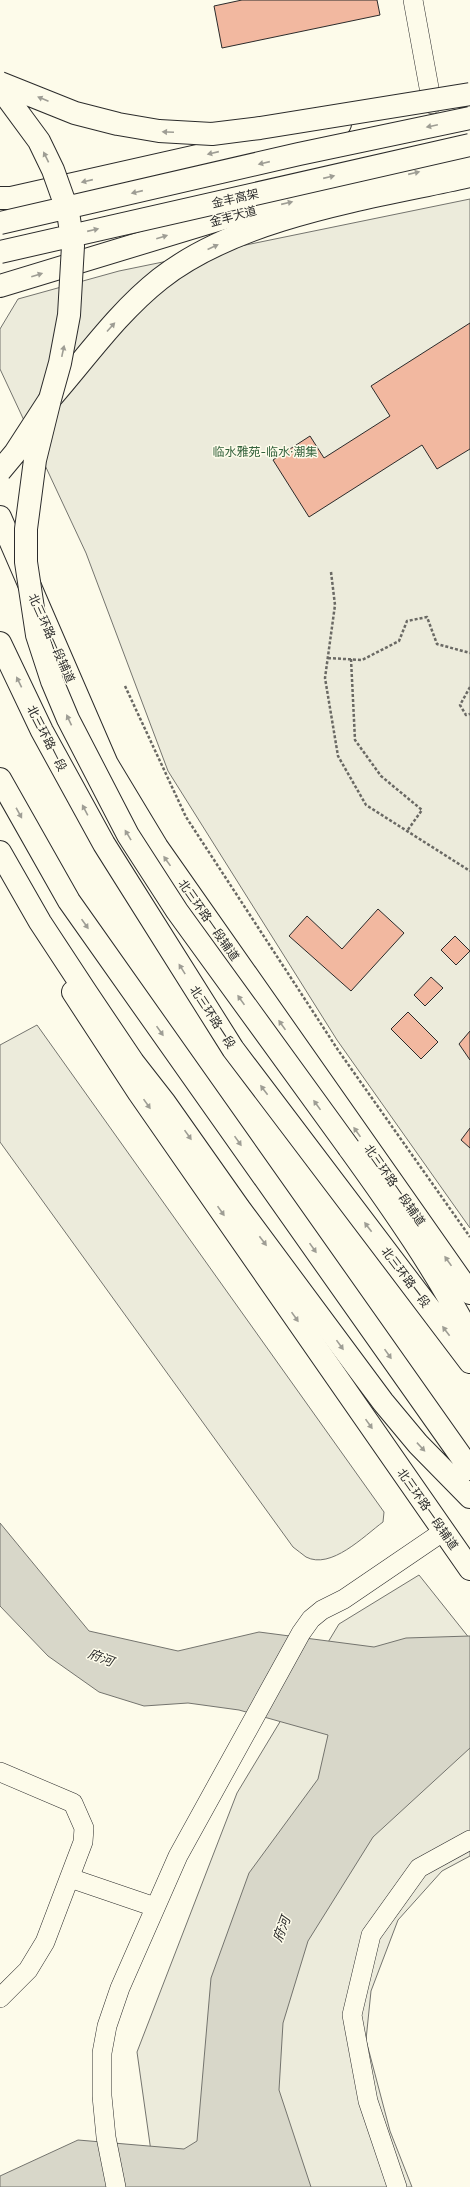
<svg xmlns="http://www.w3.org/2000/svg" width="470" height="2187" font-family="Inter,'Noto Sans SC',sans-serif">
<rect width="100%" height="100%" fill="#fdfbea"/>
<path fill="#ecebdb" stroke="#74746e" d="M470,199V1228L337,1040L168,771L86,553L0,369V329L18,299L119,271Z
M37,1025L384,1512L383,1522C364,1536 331,1570 306,1557C302,1554 297,1550 293,1547L0,1142V1045Z
M419,1575L470,1639V1856L442,1871L398,1920L371,1991L366,2040L390,2131L412,2187H156L137,2052L237,1793L339,1624Z"/>
<path fill="#d8d7c9" stroke="#74746e" d="M0,1523L89,1631L178,1651L259,1632L374,1647L406,1638L470,1636V1748L373,1837L308,1941L283,2023L279,2090L311,2187H0V2176L78,2140L184,2149L197,2141L211,1978L249,1873L318,1779L328,1735L239,1710L188,1703L144,1706L99,1692L48,1656L0,1606Z"/>
<path fill="#f2b8a0" stroke="#2b2b2b" d="M242,0H377L380,15L222,48L214,6Z
M470,323V449L437,469L422,445L309,517L273,460L310,436L324,458L390,416L371,386Z
M378,909L404,933L351,991L289,936L307,916L342,949Z
M455,936L470,951L456,965L441,950Z
M431,977L443,988L425,1006L414,995Z
M408,1012L438,1042L421,1059L391,1029Z
M470,1031V1060L459,1044Z
M470,1128V1148L461,1140Z"/>
<g fill="none" stroke-linecap="round" stroke-linejoin="round">
<defs>
<path id="minor" d="M413,0L432,104
M0,1772L73,1803L84,1828L83,1842L45,1942L28,1970L0,1998
M70,1878L155,1907
M116,2187L106,2137L102,2096V2053L107,2026L120,1988L178,1856L301,1633L311,1619L322,1610L344,1599L444,1531
M397,2187L368,2101L352,2015L371,1935L419,1868L470,1840"/>
<path id="major" d="M0,198H11L340,124
M0,286L224,218L470,159
M0,517L107,764L157,847L470,1293
M73,992L139,1093L470,1569"/>
<path id="highway" d="M50,399C86,358 117,313 160,279C240,216 372,198 470,176
M0,643L42,731L104,844L233,1049L470,1362
M0,779L69,901L470,1469
M0,852L40,922L86,992L133,1062L165,1103L239,1208L383,1402L418,1444L470,1497
M349,1148C393,1209 435,1269 470,1336"/>
</defs>
<use href="#minor" stroke="#2b2b2b" stroke-width="20"/>
<use href="#major" stroke="#2b2b2b" stroke-width="24"/>
<use href="#highway" stroke="#2b2b2b" stroke-width="24"/>
<path stroke="#6a6964" stroke-width="2.5" stroke-dasharray="3 2" stroke-linecap="butt" d="M331,572L335,605L325,678L338,756L366,805L470,871
M328,658L362,660L399,641L407,621L427,617L437,644L470,653
M351,659L355,740L381,776L422,810L407,831
M125,686L186,817L338,1050L470,1237
M470,687L460,705L466,715L470,714"/>
<use href="#minor" stroke="#fdfbea" stroke-width="19"/>
<use href="#major" stroke="#fdfbea" stroke-width="22"/>
<use href="#highway" stroke="#fdfbea" stroke-width="22"/>
<defs>
<path id="highway-bridge" d="M0,83L75,113L118,124L159,131L212,134L260,128L470,94
M0,88L39,141L53,170L68,212L73,246L69,315L60,363L50,399L15,453L0,471
M0,223L299,154L470,118
M0,252L470,145
M50,399L35,460L26,529V562L37,635L52,681L68,719L128,835L177,911L349,1148"/>
</defs>
<use href="#highway-bridge" stroke="#2b2b2b" stroke-width="24" stroke-linecap="butt"/>
<use href="#highway-bridge" stroke="#fdfbea" stroke-width="22"/>
</g>
<defs><path id="oneway-solid" d="M-6-.8H1V-3.2L6.5 0L1 3.2V.8H-6Z"/></defs>
<g fill="#9e9d94">
<use href="#oneway-solid" transform="translate(43 99) rotate(-157)"/>
<use href="#oneway-solid" transform="translate(432 126) rotate(168)"/>
<use href="#oneway-solid" transform="translate(168 132) rotate(-177)"/>
<use href="#oneway-solid" transform="translate(213 153) rotate(167)"/>
<use href="#oneway-solid" transform="translate(46 157) rotate(-116)"/>
<use href="#oneway-solid" transform="translate(264 163) rotate(167)"/>
<use href="#oneway-solid" transform="translate(414 173) rotate(-13)"/>
<use href="#oneway-solid" transform="translate(329 177) rotate(-13)"/>
<use href="#oneway-solid" transform="translate(87 181) rotate(167)"/>
<use href="#oneway-solid" transform="translate(137 192) rotate(167)"/>
<use href="#oneway-solid" transform="translate(287 203) rotate(-13)"/>
<use href="#oneway-solid" transform="translate(93 230) rotate(-13)"/>
<use href="#oneway-solid" transform="translate(162 237) rotate(-17)"/>
<use href="#oneway-solid" transform="translate(213 247) rotate(-25)"/>
<use href="#oneway-solid" transform="translate(37 275) rotate(-17)"/>
<use href="#oneway-solid" transform="translate(111 327) rotate(-48)"/>
<use href="#oneway-solid" transform="translate(63 351) rotate(-78)"/>
<use href="#oneway-solid" transform="translate(19 682) rotate(-116)"/>
<use href="#oneway-solid" transform="translate(69 720) rotate(-115)"/>
<use href="#oneway-solid" transform="translate(85 810) rotate(-118)"/>
<use href="#oneway-solid" transform="translate(19 813) rotate(61)"/>
<use href="#oneway-solid" transform="translate(128 835) rotate(-121)"/>
<use href="#oneway-solid" transform="translate(167 861) rotate(-125)"/>
<use href="#oneway-solid" transform="translate(85 924) rotate(55)"/>
<use href="#oneway-solid" transform="translate(182 969) rotate(-122)"/>
<use href="#oneway-solid" transform="translate(241 1000) rotate(-125)"/>
<use href="#oneway-solid" transform="translate(282 1025) rotate(-125)"/>
<use href="#oneway-solid" transform="translate(160 1031) rotate(55)"/>
<use href="#oneway-solid" transform="translate(264 1090) rotate(-127)"/>
<use href="#oneway-solid" transform="translate(147 1104) rotate(55)"/>
<use href="#oneway-solid" transform="translate(317 1105) rotate(-126)"/>
<use href="#oneway-solid" transform="translate(357 1132) rotate(-125)"/>
<use href="#oneway-solid" transform="translate(188 1135) rotate(55)"/>
<use href="#oneway-solid" transform="translate(238 1141) rotate(55)"/>
<use href="#oneway-solid" transform="translate(221 1211) rotate(55)"/>
<use href="#oneway-solid" transform="translate(368 1227) rotate(-127)"/>
<use href="#oneway-solid" transform="translate(263 1241) rotate(53)"/>
<use href="#oneway-solid" transform="translate(313 1248) rotate(55)"/>
<use href="#oneway-solid" transform="translate(448 1261) rotate(-125)"/>
<use href="#oneway-solid" transform="translate(295 1317) rotate(55)"/>
<use href="#oneway-solid" transform="translate(446 1331) rotate(-127)"/>
<use href="#oneway-solid" transform="translate(340 1345) rotate(54)"/>
<use href="#oneway-solid" transform="translate(388 1354) rotate(55)"/>
<use href="#oneway-solid" transform="translate(369 1424) rotate(55)"/>
<use href="#oneway-solid" transform="translate(421 1447) rotate(47)"/>
</g>
<g text-anchor="middle" dominant-baseline="central" stroke-width="3" stroke-linejoin="round" paint-order="stroke">
<g font-size="12" fill="#2b2b2b" stroke="#fdfbea">
<text transform="translate(235 198) rotate(-13)">金丰高架</text>
<text transform="translate(233 216) rotate(-15)">金丰大道</text>
<text transform="translate(52 638) rotate(66)">北三环路一段辅道</text>
<text transform="translate(47 738) rotate(63)">北三环路一段</text>
<text transform="translate(209 920) rotate(55)">北三环路一段辅道</text>
<text transform="translate(213 1017) rotate(57)">北三环路一段</text>
<text transform="translate(395 1185) rotate(55)">北三环路一段辅道</text>
<text transform="translate(406 1277) rotate(53)">北三环路一段</text>
<text transform="translate(428 1509) rotate(55)">北三环路一段辅道</text>
</g>
<g font-size="12" fill="#34623c" stroke="#fdfbea">
<text x="265" y="451">临水雅苑-临水·潮集</text>
</g>
<g font-size="13" font-style="italic" fill="#2b2b2b" stroke="#fdfbea">
<text transform="translate(101 1657) rotate(21)">府河</text>
<text transform="translate(281 1929) rotate(-69)">府河</text>
</g>
</g>
</svg>
